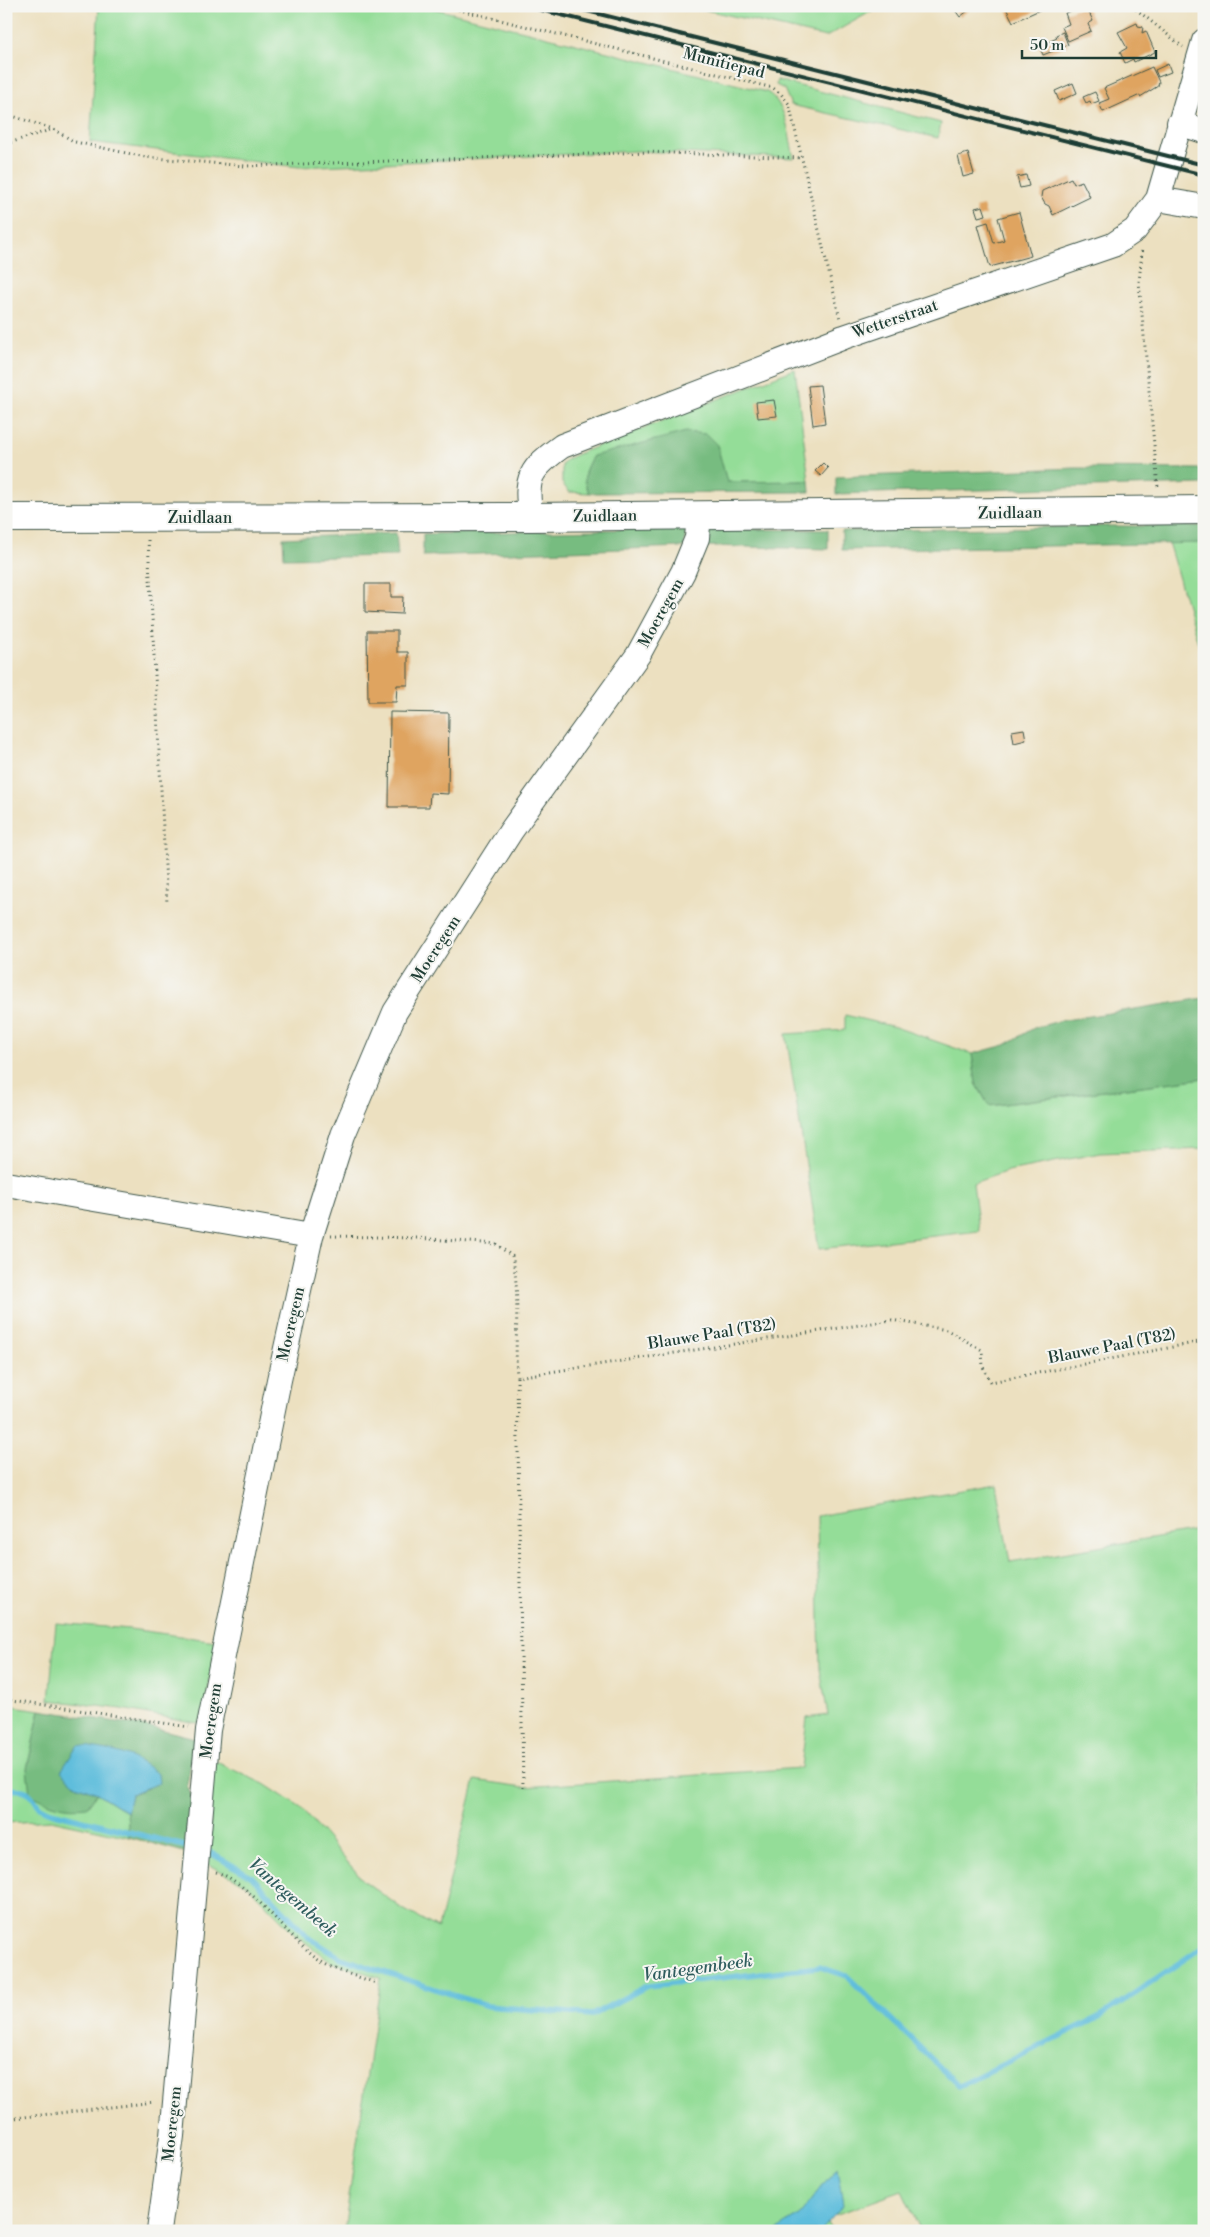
<svg xmlns="http://www.w3.org/2000/svg" width="1210" height="2237" font-family="'Libre Bodoni',serif">
<rect width="100%" height="100%" fill="#f6f6f2"/>
<filter id="ink" filterUnits="userSpaceOnUse"><feTurbulence type="fractalNoise" baseFrequency=".02" numOctaves="2"/><feDisplacementMap in="SourceGraphic" scale="10" xChannelSelector="R" yChannelSelector="G"/><feConvolveMatrix kernelMatrix="1 2 1 2 8 2 1 2 1" color-interpolation-filters="sRGB"/></filter>
<filter id="wash" filterUnits="userSpaceOnUse"><feTurbulence type="fractalNoise" baseFrequency=".0096" numOctaves="4" result="noise"/><feDisplacementMap in="SourceGraphic" scale="20" xChannelSelector="R" yChannelSelector="G"/><feGaussianBlur stdDeviation="1.12" result="paint"/><feColorMatrix in="noise" values="0 0 0 0 0 0 0 0 0 0 0 0 0 0 0 0 0 1.4 0 .05"/><feComposite in="paint" operator="in"/></filter>
<g filter="url(#wash)">
<rect width="100%" height="100%" fill="#ece0c0"/>
<path fill="#94dd98" stroke="#5a8d66" d="M99,6H424L767,92C787,104 789,137 794,158L638,151L299,167L90,142Z
M688,6H881L826,37Z
M777,80L941,123L938,138L791,105L784,89L776,85Z
M795,369L809,481L727,482L717,445L593,456C584,470 582,478 589,493L569,492L562,483V465L567,459L580,453Z
M1168,542L1204,543V663Z
M845,1015L895,1027L972,1054L976,1083L989,1106L1204,1078V1149L1100,1153L1008,1171L973,1183L979,1231L819,1249L786,1034L845,1030Z
M996,1484L1010,1562L1204,1529V2231H921L902,2191L826,2218L832,2231H344L381,1978L331,1962L297,1936L247,1885L209,1865L212,1760L264,1784L301,1808L363,1880L401,1908L438,1928L475,1780L524,1787L801,1768L807,1718L828,1715L820,1670L817,1516Z
M56,1623L130,1629L216,1641L204,1717L197,1723L122,1709L49,1700Z
M6,1705L40,1710L27,1769L87,1807L97,1793L127,1812L129,1837L51,1820L6,1823Z"/>
<path fill="#77bc80" stroke="#4b7c5a" d="M686,432L706,434L717,445L727,482L809,481L810,492L589,493C582,478 584,470 593,456Z
M1075,468L1204,469V484L836,494V477Z
M1107,526H1204V543L842,550V531Z
M686,528L684,547L423,556V534Z
M705,529L828,530V549L705,546Z
M396,533L398,556L284,558L283,538Z
M1204,998V1078L989,1106L976,1083L972,1054L1005,1045L1034,1028L1059,1021Z
M40,1710L155,1728L195,1738L187,1785L196,1807L191,1854L129,1837L127,1812L131,1794L148,1788L76,1785L97,1793L87,1807C65,1810 49,1804 30,1794L27,1769Z"/>
<path fill="#5ebddc" stroke="#3e7d88" d="M78,1745C115,1751 127,1751 158,1774L159,1783L131,1794L127,1812L97,1793L76,1785L61,1771Z
M837,2167L843,2205L821,2231H777L800,2214Z"/>
<g fill="none" stroke-linecap="round" stroke-linejoin="round">
<path stroke="#5ebddc" stroke-width="5.5" d="M6,1790C26,1788 29,1790 39,1807L51,1812L192,1848
M207,1851L251,1876L308,1937L341,1958L487,2006L592,2015L647,1986L820,1967L847,1976L959,2086L1101,2016L1204,1946"/>
</g>
<g id="blocks">
<path fill="#dfa460" d="M952,6H974L960,17Z
M1010,6H1043L1044,8L1013,22L1006,8Z
M1083,6H1086L1093,21L1088,24L1091,31L1068,41L1062,27L1069,24L1065,13Z
M1137,23L1138,26L1143,27L1142,33L1146,31L1155,52L1134,62L1133,59L1125,63L1120,52L1127,48L1118,32Z
M1063,32L1068,45L1043,55L1039,46L1057,38L1056,35Z
M1168,64L1171,72L1158,77L1155,70Z
M1152,67L1159,82L1158,86L1140,97V95L1103,112L1099,103L1109,99L1104,88Z
M1073,83L1077,93L1059,101L1055,91Z
M1095,92L1099,101L1091,104L1090,101L1086,103L1083,97Z
M968,153L974,174L963,177L958,156Z
M1026,175L1029,186L1020,188L1017,177Z
M1071,178L1074,184L1082,181L1090,197L1053,215L1049,206L1045,204L1041,197L1042,191Z
M983,206L986,215L978,217L975,208Z
M1019,212L1031,256L990,267L978,225L988,222L994,243L1004,240L998,218Z
M820,385L825,423L813,425L808,386Z
M774,400L777,416L758,418L756,402Z
M823,463L828,468L821,476L815,471Z
M365,584H391V597H403L402,614L365,612Z
M367,631H397V652H408V685H397L396,702H368Z
M390,712L449,713L448,794L430,793L429,807H389Z
M1024,729L1026,740L1014,743L1012,731Z"/>
</g>
</g>
<g filter="url(#ink)">
<use href="#blocks" fill-opacity="0" stroke="#3e5549" stroke-width="1"/>
<g fill="none" stroke-linecap="round" stroke-linejoin="round">
<defs>
<path id="minor" d="M1179,123L1204,131
M1158,199L1204,207
M531,517C524,478 530,469 562,446L844,337L1113,245L1135,230L1158,199L1204,41
M6,1184L311,1236
M159,2231L172,2136L208,1730L279,1380L311,1236L343,1135L395,1012L511,831L638,655L683,572L697,538L699,514"/>
<path id="major" d="M6,518L531,517L1204,510"/>
</defs>
<use href="#minor" stroke="#3e5549" stroke-width="26"/>
<use href="#major" stroke="#3e5549" stroke-width="30"/>
<path stroke="#3e5549" stroke-width="3" stroke-dasharray="1 4" stroke-linecap="butt" d="M444,6L773,88L781,94L789,104L840,319
M1132,6L1183,47
M6,114L53,129L75,142L145,157L245,166L649,152L802,158
M6,144L53,129
M1142,251L1139,282L1158,488
M148,540L167,904
M331,1236L417,1238L496,1244L512,1256C521,1295 514,1336 517,1377L892,1320L947,1330L982,1350L983,1367L991,1382L1204,1341
M517,1377L523,1789
M6,1699L189,1727
M216,1872C248,1881 285,1933 312,1955C329,1970 354,1975 376,1983
M6,2119L155,2102"/>
<use href="#minor" stroke="#fff" stroke-width="24"/>
<use href="#major" stroke="#fff" stroke-width="28"/>
<path stroke="#1f3d34" stroke-width="4" d="M525,6L1204,175
M567,6L1204,165"/>
</g>
</g>
<g text-anchor="middle" dominant-baseline="central" stroke-width="4" stroke-linejoin="round" paint-order="stroke">
<g font-size="16" fill="#1f3d34" stroke="#f6f6f2">
<text transform="translate(724 63) rotate(14)">Munitiepad</text>
<text transform="translate(895 319) rotate(-19)">Wetterstraat</text>
<text transform="translate(1010 513) rotate(-1)">Zuidlaan</text>
<text transform="translate(605 516) rotate(-1)">Zuidlaan</text>
<text x="200" y="518">Zuidlaan</text>
<text transform="translate(661 613) rotate(-61)">Moeregem</text>
<text transform="translate(436 949) rotate(-57)">Moeregem</text>
<text transform="translate(291 1324) rotate(-77)">Moeregem</text>
<text transform="translate(712 1334) rotate(-9)">Blauwe Paal (T82)</text>
<text transform="translate(1112 1346) rotate(-11)">Blauwe Paal (T82)</text>
<text transform="translate(211 1721) rotate(-82)">Moeregem</text>
<text transform="translate(172 2124) rotate(-84)">Moeregem</text>
</g>
<g font-size="18" font-style="italic" fill="#2f5d5e" stroke="#f6f6f2">
<text transform="translate(293 1898) rotate(41)">Vantegembeek</text>
<text transform="translate(698 1968) rotate(-8)">Vantegembeek</text>
</g>
</g>
<rect width="1210" height="2237" fill="none" stroke="#f6f6f2" stroke-width="25"/>
<path d="M1022 50v8h134v-8" fill="none" stroke="#1f3d34" stroke-width="2.5"/>
<text x="1030" y="50" font-size="15" fill="#1f3d34" stroke="#f6f6f2" stroke-width="4" paint-order="stroke">50 m</text>
</svg>
